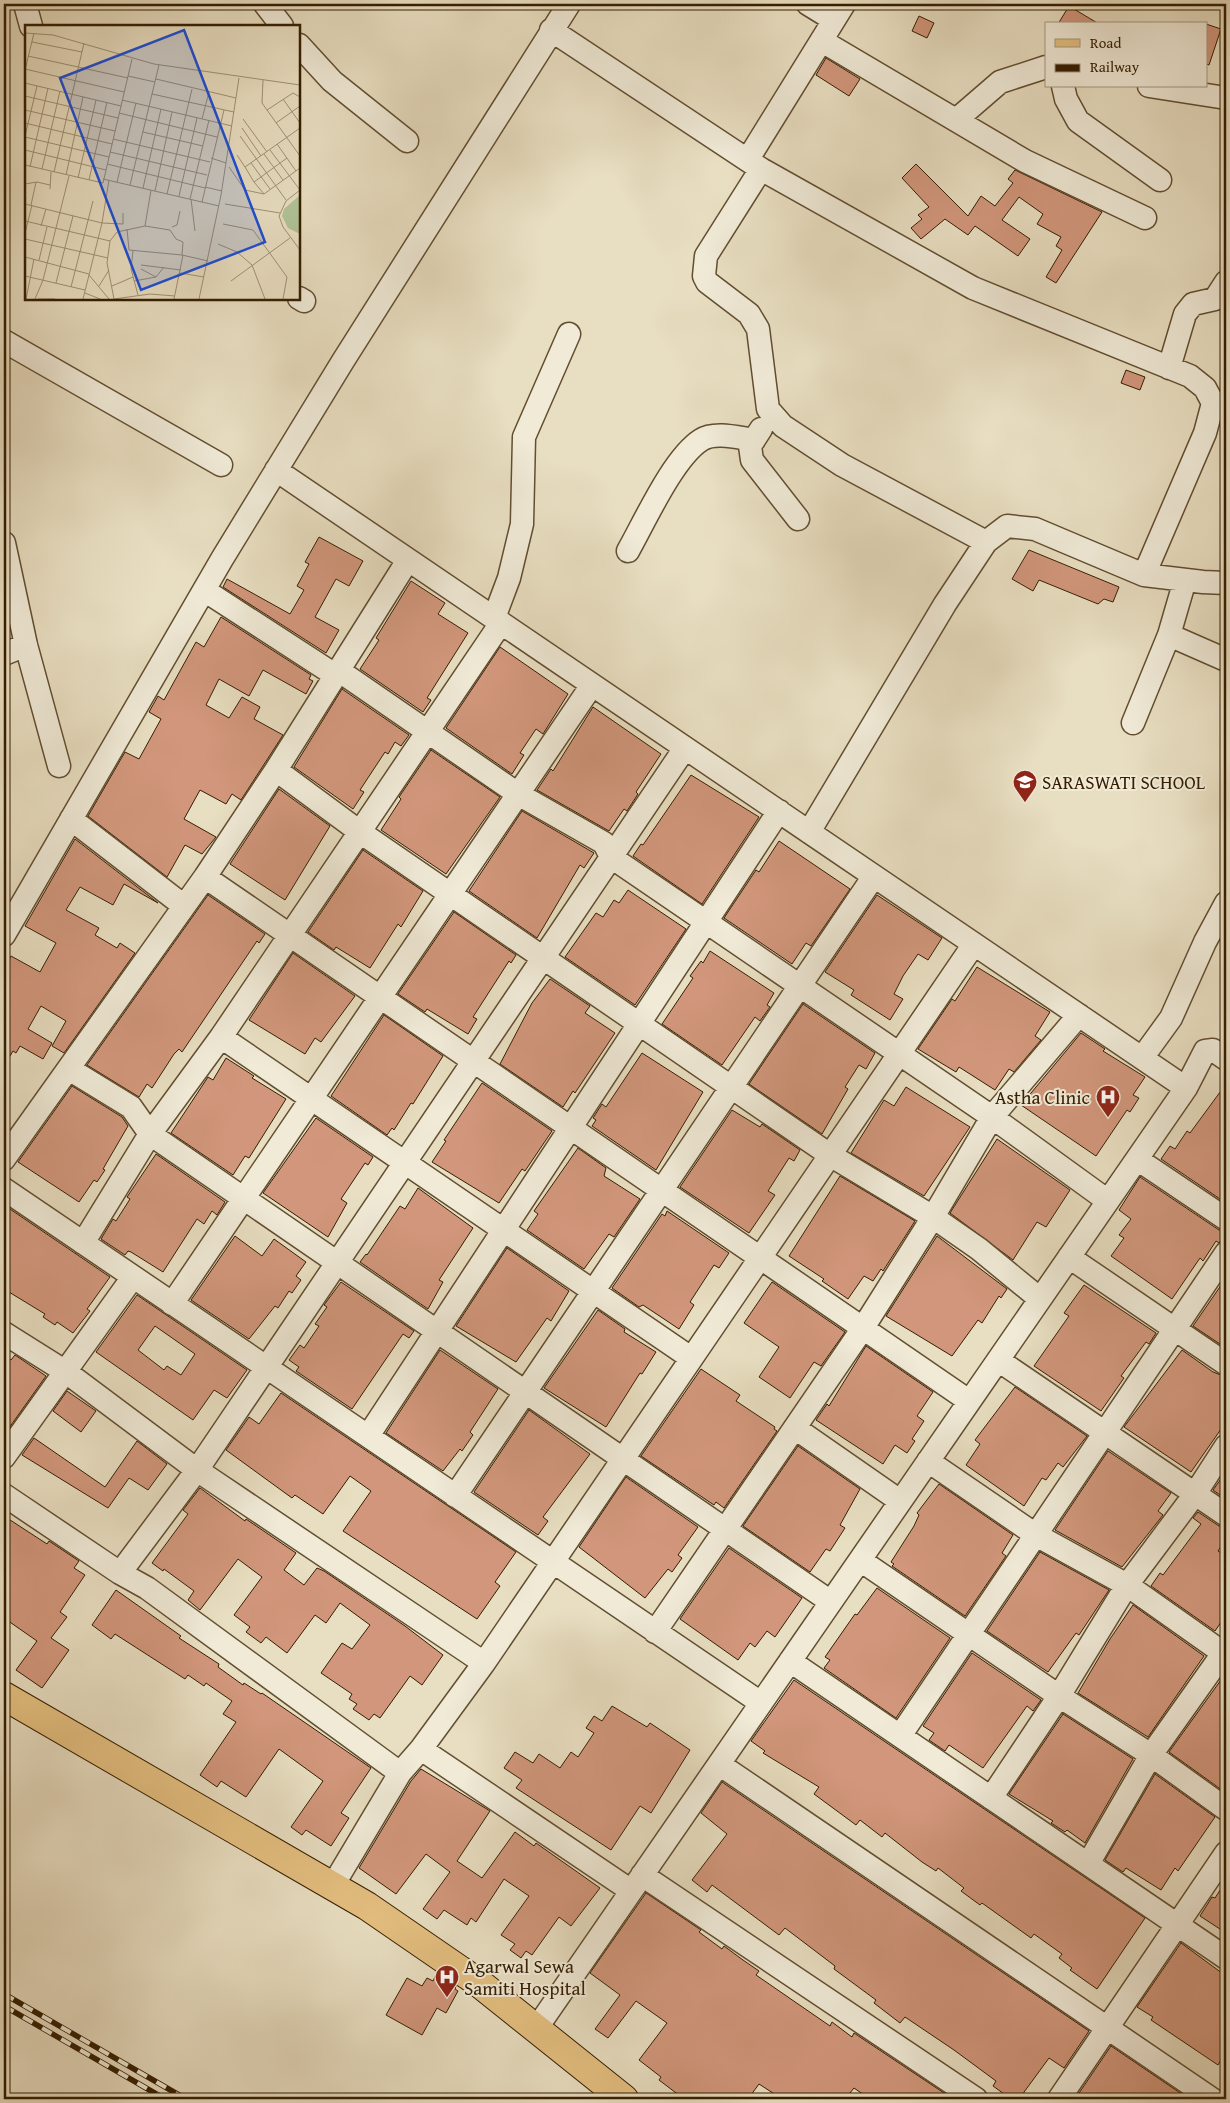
<svg xmlns="http://www.w3.org/2000/svg" width="1230" height="2103" font-family="'Gentium Book Plus',serif">
<rect width="100%" height="100%" fill="#e8dec1"/>
<filter id="stains"><feTurbulence type="fractalNoise" baseFrequency=".004" numOctaves="4"/><feColorMatrix values="0 0 0 0 .2 0 0 0 0 .09 0 0 0 0 .02 0 0 0 .5 -.17"/></filter>
<radialGradient id="worn" r=".72"><stop offset=".6" stop-color="#630" stop-opacity="0"/><stop offset="1" stop-color="#630" stop-opacity=".3"/></radialGradient>
<path fill="#d1967b" stroke="#351e00" fill-rule="evenodd" d="M1069,6L1099,24H1058Z
M919,16L934,23L927,38L912,31Z
M1206,24L1221,29L1209,65L1206,64Z
M826,58L860,79L849,96L816,75Z
M916,164L968,216L981,196L995,206L1013,183L1008,179L1015,170L1102,212L1056,283L1046,277L1062,250L1056,246L1061,237L1037,224L1043,214L1019,197L1002,220L1030,239L1018,256L975,226L968,235L945,219L921,239L911,228L922,219L918,215L929,207L902,178Z
M1126,370L1145,377L1140,390L1121,383Z
M319,537L363,561L349,586L336,579L315,617L339,630L326,653L223,587L227,579L290,614L304,590L297,586L309,564L305,562Z
M1029,550L1119,587L1113,602L1104,599L1098,604L1039,580L1033,591L1012,579Z
M411,581L445,603L438,614L468,633L427,698L431,700L423,712L360,669L379,640L376,638Z
M221,617L311,675L309,679L313,681L306,694L263,670L249,696L219,679L206,705L229,718L242,697L260,707L254,719L283,735L241,800L232,794L226,804L200,790L184,819L216,837L202,854L185,845L167,877L88,816L125,752L139,759L161,719L149,712L158,696L164,700L196,642L204,647Z
M500,647L568,694L543,734L536,729L520,753L524,755L512,774L446,728Z
M342,689L409,735L401,746L395,742L388,754L385,752L360,790L364,792L353,809L294,767Z
M593,707L661,754L636,792L638,794L627,811L624,809L609,831L537,790L551,769L553,771Z
M431,750L500,797L446,874L381,830L401,799L399,797Z
M691,775L759,817L702,904L633,856L641,844L643,845Z
M279,789L330,826L285,900L230,864Z
M522,811L594,853L584,868L580,865L537,938L469,891Z
M75,839L158,903L124,884L113,905L80,887L66,910L99,928L95,935L117,948L120,943L135,953L64,1053L52,1046L66,1021L41,1006L28,1029L52,1043L43,1059L20,1046L16,1053L13,1051L4,1066V969L11,956L40,972L56,943L25,926Z
M779,841L850,889L811,946L806,943L792,964L724,918L756,870L759,872Z
M363,850L423,891L401,927L398,924L370,968L336,947L334,950L308,932Z
M628,890L686,929L635,1005L565,957L596,913L603,917L614,900L619,903Z
M208,895L265,934L259,943L257,941L182,1052L179,1049L174,1054L152,1088L147,1084L139,1097L87,1065Z
M877,895L942,938L928,960L918,954L903,976L894,994L903,999L890,1020L851,995L854,990L825,972Z
M454,912L516,955L511,963L509,961L473,1017L477,1019L468,1034L427,1009L425,1012L398,994Z
M710,951L774,993L767,1005L770,1007L760,1021L755,1017L722,1065L662,1024L693,978L690,976L701,961L703,963Z
M293,953L355,996L321,1042L315,1038L305,1054L249,1020Z
M977,967L1050,1012L1035,1036L1041,1040L1014,1072L1009,1069L995,1090L959,1067L956,1072L918,1049L952,999L955,1001Z
M550,979L590,1006L585,1013L615,1033L575,1093L573,1091L563,1107L500,1064L532,1003Z
M803,1004L875,1053L866,1069L859,1065L845,1087L848,1089L822,1134L749,1084Z
M384,1015L443,1056L413,1104L411,1103L394,1130L392,1128L387,1135L331,1096Z
M1081,1033L1105,1049L1103,1051L1145,1077L1133,1095L1139,1098L1130,1112L1127,1110L1096,1156L1021,1105Z
M642,1053L703,1092L656,1170L592,1126L596,1120L593,1118L602,1104L606,1107Z
M226,1058L254,1076L252,1078L286,1099L249,1158L245,1156L233,1175L171,1133L208,1077L213,1080Z
M482,1083L552,1131L525,1171L522,1169L499,1203L432,1162L446,1141L444,1140Z
M1226,1084V1203L1161,1159L1170,1146L1175,1149L1187,1131L1190,1133Z
M72,1086L122,1117L128,1126L103,1169L105,1170L97,1182L94,1180L79,1202L18,1162Z
M906,1087L970,1127L924,1196L851,1153L884,1100L894,1106Z
M732,1110L760,1127L762,1124L800,1150L794,1161L789,1158L768,1191L775,1195L749,1233L680,1187Z
M316,1118L373,1157L368,1165L365,1163L341,1199L347,1203L328,1237L263,1193Z
M997,1139L1070,1190L1046,1227L1037,1222L1013,1260L950,1213Z
M578,1148L606,1168L604,1176L640,1199L614,1237L609,1234L584,1269L527,1230L538,1214L534,1211Z
M156,1154L225,1202L217,1215L212,1211L204,1224L197,1219L163,1272L131,1252L128,1251L125,1255L101,1239L113,1219L116,1221L130,1199L127,1197Z
M840,1176L915,1221L883,1271L881,1269L873,1281L864,1276L848,1299L822,1281L824,1279L789,1256Z
M1140,1177L1219,1230L1226,1232L1219,1243L1216,1241L1203,1261L1200,1258L1172,1299L1111,1256L1124,1238L1119,1235L1131,1219L1119,1210Z
M418,1188L473,1228L439,1280L443,1282L428,1309L360,1262L366,1254L367,1255L400,1206L405,1209Z
M4,1205L110,1277L87,1309L90,1311L73,1333L57,1322L55,1325L43,1317L45,1314L4,1289Z
M667,1211L729,1253L719,1268L714,1265L690,1302L694,1305L679,1329L643,1305L639,1307L612,1288L662,1214L665,1216Z
M235,1236L262,1256L274,1239L306,1262L296,1276L301,1280L292,1293L289,1291L278,1308L275,1306L249,1339L191,1300Z
M937,1236L1007,1289L1001,1298L999,1296L982,1323L978,1320L952,1356L886,1316Z
M507,1248L569,1291L551,1321L547,1318L516,1362L456,1326Z
M1226,1278V1348L1193,1326Z
M341,1282L414,1331L409,1338L403,1334L352,1409L296,1371L299,1367L289,1360L300,1345L304,1348L319,1326L315,1324L327,1307L324,1305Z
M772,1282L845,1332L821,1366L814,1362L790,1398L759,1377L779,1347L744,1323Z
M1084,1285L1156,1333L1149,1344L1146,1342L1121,1376L1124,1378L1101,1411L1034,1366L1069,1316L1064,1313Z
M137,1295L247,1370L227,1398L214,1390L193,1420L96,1352ZM155,1326L195,1354L181,1375L167,1366L164,1370L138,1350Z
M598,1310L625,1329L624,1332L656,1352L642,1374L640,1373L606,1427L544,1388Z
M866,1346L933,1392L917,1416L924,1421L912,1439L915,1441L907,1453L895,1445L883,1464L816,1420L827,1404L829,1406Z
M440,1350L498,1389L470,1432L473,1435L462,1451L460,1449L443,1471L386,1433Z
M1182,1350L1213,1372L1226,1377V1422L1191,1472L1124,1427Z
M4,1355L11,1360L15,1355L46,1376L4,1435Z
M701,1369L740,1395L736,1401L775,1427L774,1429L777,1431L724,1508L716,1502L714,1505L641,1456Z
M1015,1387L1087,1436L1063,1467L1058,1463L1046,1480L1042,1478L1024,1506L966,1465L980,1444L975,1440Z
M67,1391L96,1411L81,1432L53,1411Z
M281,1393L516,1552L495,1582L500,1586L477,1619L343,1531L371,1491L350,1476L323,1514L295,1495L292,1498L226,1450L249,1417L259,1424Z
M529,1410L590,1454L543,1517L548,1521L538,1535L474,1492Z
M34,1438L105,1487L137,1441L167,1464L148,1490L129,1478L108,1508L22,1455Z
M798,1446L860,1489L840,1525L845,1528L830,1551L826,1549L810,1572L743,1526Z
M1108,1451L1171,1493L1158,1511L1163,1515L1122,1567L1055,1530Z
M1226,1472V1499L1213,1490Z
M626,1477L698,1527L678,1555L682,1558L672,1572L668,1569L645,1598L579,1547Z
M939,1484L1013,1535L1002,1553L1006,1556L965,1616L892,1566L894,1564L891,1562L914,1526L919,1515L917,1513Z
M200,1488L245,1521L246,1519L296,1553L284,1570L304,1585L317,1568L324,1571L405,1626L443,1655L422,1685L410,1676L380,1718L374,1714L369,1720L353,1709L357,1704L349,1699L352,1694L321,1673L342,1643L352,1649L370,1625L340,1603L326,1623L315,1615L287,1653L266,1637L261,1643L246,1632L250,1627L234,1615L262,1577L238,1559L200,1610L188,1600L194,1591L164,1569L163,1571L152,1563L188,1514L183,1510Z
M1198,1512L1219,1526L1226,1528V1539L1218,1551L1226,1556V1615L1215,1631L1151,1586L1160,1573L1163,1575L1201,1524L1193,1518Z
M4,1516L47,1544L49,1541L79,1561L74,1568L85,1575L60,1612L67,1617L51,1638L69,1650L42,1688L16,1670L37,1641L4,1618Z
M729,1548L802,1598L775,1637L767,1631L755,1647L750,1643L738,1660L680,1619Z
M1040,1552L1109,1590L1079,1635L1076,1633L1048,1672L987,1631Z
M877,1588L950,1638L896,1718L824,1668L830,1660L825,1657L855,1614L857,1615Z
M116,1590L181,1636L179,1638L219,1664L218,1667L243,1685L244,1683L261,1694L262,1693L371,1768L341,1813L349,1818L331,1846L306,1830L302,1835L291,1827L323,1781L279,1749L246,1797L221,1781L217,1787L200,1775L236,1722L223,1714L232,1701L206,1683L204,1686L188,1675L185,1679L115,1634L111,1639L92,1625Z
M1133,1605L1204,1656L1148,1737L1078,1693L1110,1639Z
M972,1653L1041,1700L1033,1711L1027,1706L983,1768L949,1745L945,1751L929,1740L934,1733L923,1726Z
M1226,1673V1793L1169,1752Z
M794,1680L1145,1918L1097,1989L1070,1970L1072,1968L1059,1958L1062,1954L1034,1934L1031,1938L982,1903L980,1905L961,1891L964,1888L938,1868L936,1871L922,1862L885,1833L882,1837L860,1820L856,1825L814,1794L819,1787L763,1753L765,1751L751,1741Z
M612,1706L647,1727L650,1723L690,1750L651,1813L640,1806L611,1850L516,1788L522,1780L504,1768L515,1752L533,1763L539,1754L560,1768L571,1752L578,1757L594,1733L586,1728L594,1716L602,1721Z
M1063,1714L1133,1759L1085,1843L1067,1830L1065,1832L1051,1823L1053,1821L1009,1794Z
M421,1769L490,1811L457,1861L482,1878L515,1832L534,1846L536,1843L600,1888L571,1926L559,1917L532,1955L526,1951L521,1958L510,1950L515,1944L501,1935L529,1896L504,1879L476,1922L471,1918L467,1925L444,1910L437,1919L423,1909L450,1872L426,1854L396,1894L359,1868L411,1781Z
M1155,1774L1215,1817L1178,1871L1175,1868L1161,1890L1126,1868L1123,1872L1105,1860Z
M722,1782L1089,2031L1064,2068L1049,2058L1019,2099H1011L993,2086L996,2081L954,2050L905,2017L900,2023L874,2003L876,2000L834,1969L835,1966L785,1928L779,1935L712,1885L707,1892L692,1880L727,1834L701,1813Z
M1226,1881V1933L1200,1916L1212,1897L1215,1898Z
M646,1893L701,1930L699,1932L722,1949L724,1946L743,1960L759,1971L756,1975L830,2026L832,2022L852,2037L854,2033L953,2099H870L854,2088L845,2099H782L759,2084L748,2099H684L659,2080L661,2077L639,2060L667,2023L636,2001L608,2038L595,2029L620,1995L590,1973Z
M1181,1943L1226,1976V2063L1221,2060L1218,2065L1151,2020L1153,2017L1137,2007Z
M437,1973L456,1986L455,1989L458,1991L446,2013L437,2008L422,2035L386,2015L407,1978L422,1986L427,1978L433,1981Z
M1111,2046L1189,2099H1075Z"/>
<g fill="none" stroke-linecap="round" stroke-linejoin="round">
<defs>
<path id="minor" d="M25,4L31,26
M265,4L282,26
M808,4L834,20
M551,30L761,169L706,256L704,276L707,282L749,314L758,329L768,409L783,426L842,465L986,542L1007,526L1035,529L1144,575L1203,582L1226,583
M822,41L1025,161L1145,218
M299,45L332,81L407,141
M1063,86L1066,99L1078,121L1160,180
M1149,86L1226,98
M956,120L1000,82L1046,67
M748,159L844,4
M761,169L973,288L1190,376L1205,388L1213,403L1205,433L1144,575
M299,298L304,301
M4,341L221,465
M1169,368L1185,314L1193,304L1215,299L1226,282
M761,429L750,446L752,460L798,519
M276,470L1186,1088
M4,543L26,645L59,766
M628,551C645,521 673,458 701,440C715,431 739,438 754,440
M204,590L335,675
M494,618L509,578L522,524L524,437L569,334
M1169,635L1185,580
M4,654L26,645
M338,670L518,794L604,843L611,857L992,1117L1108,1201
M1133,723L1169,635L1226,660
M276,770L360,832L830,1155L933,1217L979,1249L1040,1299
M71,819L184,906
M809,832L945,604L986,542
M205,877L969,1401
M4,935L222,559L343,361L569,4
M221,1037L691,1358
M1142,1058L1171,1018L1205,942L1226,903
M69,1069L131,1107L150,1134L831,1602
M4,1159L205,877L276,770L408,560
M1137,1159L1226,1219
M4,1189L761,1703
M83,1243L150,1134L221,1037L501,623
M1069,1257L1226,1364
M172,1304L592,685
M4,1333L66,1372L197,1470L484,1663
M998,1360L1226,1515
M795,1428L900,1501
M368,1436L779,811
M4,1457L133,1277
M928,1461L1036,1535L1127,1585L1226,1655
M4,1495L120,1573L147,1588L400,1773
M455,1496L874,876
M860,1560L1059,1696L1151,1755L1226,1809
M120,1573L197,1470L685,748
M655,1632L863,1328L933,1217L992,1117L1079,1015
M790,1661L1226,1958
M900,1736L1226,1253
M421,1749L630,1890
M719,1764L1212,2099
M991,1798L1059,1696L1127,1585L1195,1494L1226,1446
M1088,1864L1151,1755L1226,1649
M642,1875L976,2099
M332,1887L400,1773L421,1749L484,1663L974,944
M536,2029L1186,1088L1205,1051L1213,1050L1226,1059
M1059,2099L1226,1853"/>
<path id="major" d="M4,1696L367,1906L479,1983L624,2099"/>
</defs>
<use href="#minor" stroke="#624e30" stroke-width="25"/>
<use href="#major" stroke="#351e00" stroke-width="30"/>
<use href="#minor" stroke="#f0ead7" stroke-width="22"/>
<use href="#major" stroke="#e4bf80" stroke-width="28"/>
<defs>
<path id="rail" d="M4,1994L186,2099
M4,2006L165,2099"/>
</defs>
<use href="#rail" stroke="#351e00" stroke-width="5.5"/>
<use href="#rail" stroke="#f0ead7" stroke-width="4" stroke-dasharray="11" stroke-linecap="butt"/>
</g>
<defs>
<symbol id="school-pin" viewBox="-11 -11 22 30"><path d="M0 17L-7.5 6A9.5 9.5 0 1 1 7.5 6Z" fill="#8f2418" stroke="#f0ead7"/><path d="M0-5L7-2L0 1L-7-2ZM-4 1L0 2.5L4 1V4Q0 6-4 4Z" fill="#fff"/></symbol>
<symbol id="hospital-pin" viewBox="-11 -11 22 30"><path d="M0 17L-7.5 6A9.5 9.5 0 1 1 7.5 6Z" fill="#8f2418" stroke="#f0ead7"/><path d="M-5-5h3v3.5h4V-5h3V5h-3V1.5h-4V5h-3Z" fill="#fff"/></symbol>
</defs>
<g fill-rule="evenodd">
<use href="#school-pin" x="1011" y="768" width="28" height="38"/>
<use href="#hospital-pin" x="1094" y="1083" width="28" height="38"/>
<use href="#hospital-pin" x="433" y="1963" width="28" height="38"/>
</g>
<g text-anchor="middle" dominant-baseline="central" stroke-width="4" stroke-linejoin="round" paint-order="stroke">
<g font-size="19" fill="#351e00" stroke="#f0ead7" text-anchor="start">
<text x="1042" y="782">SARASWATI SCHOOL</text>
<text x="1090" y="1097" text-anchor="end">Astha Clinic</text>
<text x="464" y="1966">Agarwal Sewa<tspan x="464" dy="22">Samiti Hospital</tspan></text>
</g>
</g>
<g transform="translate(25 25)">
<rect width="275" height="275" fill="#e8dec1"/>
<path d="M275,170V209L263,203L257,191L259,184Z" fill="#b1c297"/>
<path fill="none" stroke="#a09174" stroke-width="1" d="M0,8L28,10L129,39L275,60M7,17L57,27M3,31L103,53M0,44L99,67M0,45L9,8M103,51L130,57M131,54L211,73M238,55L237,78L275,131M0,58L96,81M127,69L209,87M0,71L93,93M258,74L275,98M97,75L207,101M0,85L90,106M242,85L268,68L275,72M94,88L192,112M177,94L184,67M218,94L242,127M0,98L87,119M251,98L275,81M217,103L236,131M118,107L178,121M0,111L12,61M215,111L261,175M0,112L84,132M88,114L185,137M252,119L271,146M0,125L81,145M245,125L275,165M85,127L182,150M239,129L258,155M212,130L220,142L275,103M186,133L201,138M226,138L245,164M82,139L180,163M0,140L78,158L107,34M5,142L23,63M204,142L220,165L239,169L275,143M220,142L229,157L262,133M17,144L35,66M29,147L59,18M41,150L58,72M53,153L71,75M78,154L194,181M64,155L82,77M84,155L77,198L98,199V188M92,157L111,78M229,157L239,169M0,159L12,157L25,160M105,160L134,40M180,162L197,166M118,163L136,84M25,164L26,147M275,165L261,176L254,191L258,202L275,225M130,166L147,87M142,169L167,64M154,171L172,93M165,174L184,95M166,174L170,206M177,177L199,85M0,179L77,198L58,274M200,179L255,188M6,180L11,157M0,196L85,216M198,199L228,205L262,252L258,274M16,201L21,184M120,201L126,165M147,202L152,200L155,186M102,204L104,225L157,230M0,208L7,180M0,214L83,233M193,219L212,227L227,240L240,274M108,226L106,244L113,270M0,232L64,249M14,235L22,202M116,240L156,245M116,244L131,252M155,248L179,252M64,250L84,274M0,251L60,265M109,256L131,252L139,242M206,256L265,213M31,258L48,191M74,261L84,245M87,261L108,252M46,262L68,176M60,268L75,274M1,274L9,234M10,274L18,255L44,151M13,274H30M89,274L82,238L85,216L92,207L120,201L145,205L151,214L158,217L157,230L183,236M89,274L125,269L150,271M149,274L158,230M174,274L196,170L214,53"/>
<path fill="#1d4ed8" fill-opacity="0.15" stroke="#1d4ed8" stroke-width="2.5" d="M159,5L240,217L116,265L35,53Z"/>
<rect width="275" height="275" fill="none" stroke="#351e00" stroke-width="2.5"/>
</g>
<rect width="1230" height="2103" fill="none" stroke="#e8dec1" stroke-width="20"/>
<rect x="5" y="5" width="1220" height="2093" fill="none" stroke="#351e00" stroke-width="2.5"/>
<rect x="10" y="10" width="1210" height="2083" fill="none" stroke="#351e00"/>
<rect x="1045" y="22" width="162" height="65" fill="#f0ead7" stroke="#a59881"/>
<rect x="1055" y="39" width="25" height="8" fill="#e4bf80" stroke="#a59881"/>
<text x="1090" y="48" font-size="15" fill="#351e00">Road</text>
<rect x="1055" y="64" width="25" height="8" fill="#351e00" stroke="#a59881"/>
<text x="1090" y="72" font-size="15" fill="#351e00">Railway</text>
<rect width="100%" height="100%" filter="url(#stains)"/>
<rect width="100%" height="100%" fill="url(#worn)"/>
</svg>
